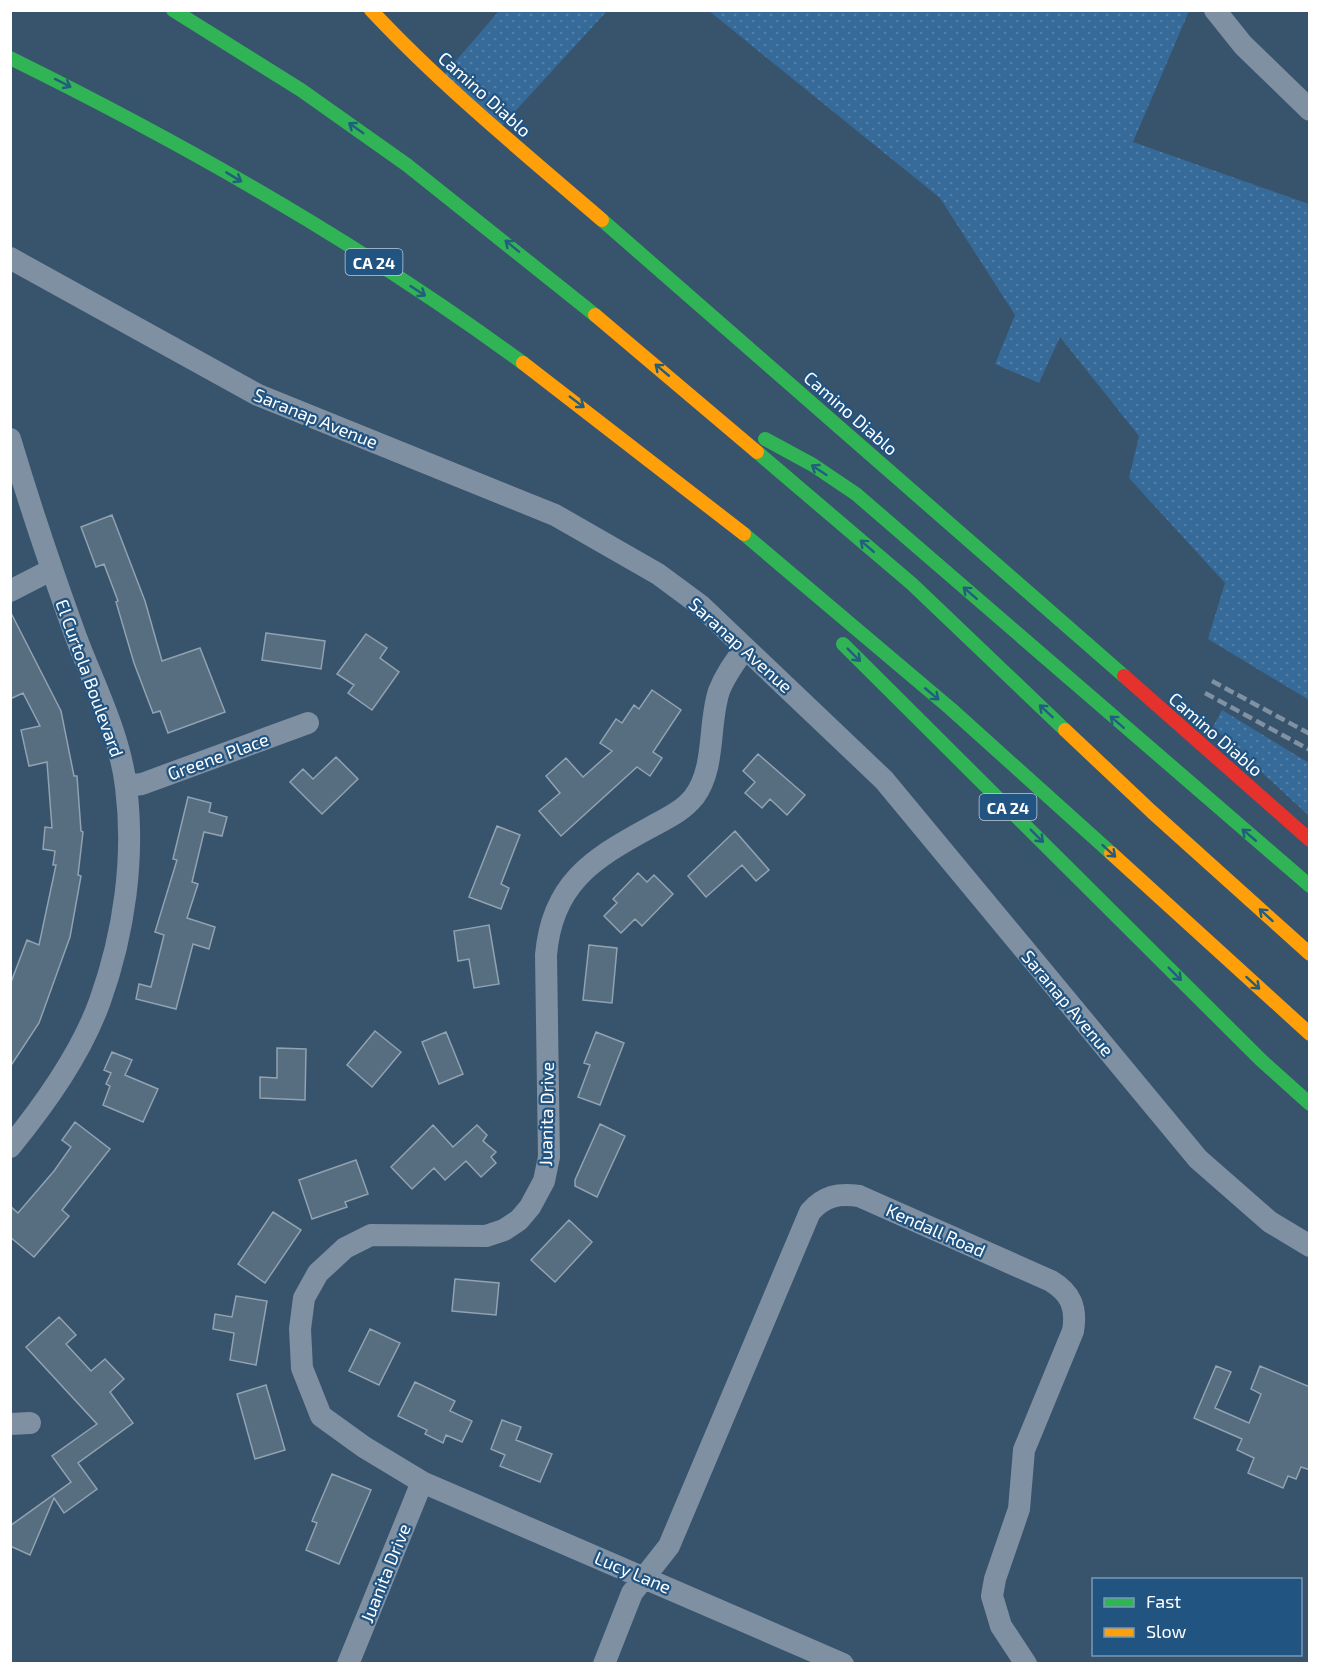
<svg xmlns="http://www.w3.org/2000/svg" width="1320" height="1674" font-family="'Exo 2',sans-serif">
<defs>
<pattern id="grass-dots" width="8" height="8" patternUnits="userSpaceOnUse" patternTransform="scale(1.5)"><rect width="8" height="8" fill="#366a98"/><path d="M2 2h.1M6 6h.1" fill="none" stroke="#5480a7" stroke-width="1.8" stroke-linecap="round"/></pattern>
</defs>
<rect width="100%" height="100%" fill="#38536c"/>
<path fill="url(#grass-dots)" d="M499,11H607L498,130L440,79Z
M709,11H1189L1133,142L1309,204V700L1208,639L1225,583L1129,478L1139,436L1060,337L1039,383L995,364L1015,315L940,198Z
M1222,710L1309,763V816L1213,727Z"/>
<path fill="#576d80" stroke="#91a2b1" stroke-width="1.5" d="M112,515L145,601L162,661L200,648L225,712L168,733L160,711L153,713L134,663L116,602L118,601L104,564L96,567L81,527Z
M10,611L61,711L74,776H77L81,831L83,832L78,875L81,876L70,937L39,1023L10,1067V985L27,940L39,945L56,865H53L55,851L43,849L45,827L52,828L47,762L29,766L21,730L40,726L23,693L10,699Z
M266,633L325,641L321,669L262,660Z
M366,634L387,648L380,658L399,672L372,710L348,693L354,685L337,674Z
M652,690L681,710L653,752L662,758L650,776L637,767L561,836L539,811L560,793L546,776L566,758L583,777L612,751L600,743L616,719L622,723L634,705L639,709Z
M758,754L805,795L787,815L770,799L762,808L745,793L755,782L743,771Z
M336,757L358,779L322,814L290,782L303,769L313,779Z
M188,797L211,803L209,812L227,817L222,836L204,832L192,882L198,884L187,918L215,927L209,949L193,944L176,1009L136,999L139,984L151,987L164,935L155,932L177,860L173,859Z
M497,826L520,835L501,884L509,888L501,909L469,897Z
M735,831L769,870L756,881L742,865L706,897L688,876Z
M638,873L647,882L654,875L673,894L642,926L635,919L621,933L604,916L617,903L613,899Z
M489,925L499,984L474,988L469,959L458,961L454,931Z
M589,945L617,948L612,1003L583,1000Z
M375,1031L401,1052L372,1087L347,1065Z
M446,1032L463,1074L439,1084L422,1042Z
M596,1032L624,1043L600,1105L578,1097L590,1065L584,1063Z
M277,1048L306,1049L305,1100L260,1098V1077L277,1078Z
M112,1052L132,1060L125,1075L158,1089L143,1122L103,1105L110,1086L106,1084L111,1073L104,1070Z
M75,1122L110,1149L62,1210L69,1216L34,1257L10,1237V1206L18,1213L54,1171L71,1147L62,1140Z
M600,1124L625,1136L597,1197L575,1186V1180Z
M433,1125L453,1147L477,1125L487,1135L483,1141L496,1152L491,1157L496,1163L481,1177L466,1161L445,1180L434,1168L412,1189L391,1167Z
M356,1160L368,1194L345,1202L347,1207L312,1219L299,1180Z
M273,1212L301,1230L265,1283L238,1264Z
M569,1220L592,1242L555,1282L531,1260Z
M455,1279L499,1283L496,1315L452,1311Z
M236,1296L267,1301L256,1365L230,1360L234,1333L213,1329L215,1314L232,1317Z
M59,1317L76,1335L66,1344L91,1371L105,1359L124,1379L110,1392L133,1423L78,1463L97,1489L64,1513L54,1498L30,1555L10,1546V1526L71,1482L52,1456L97,1424L26,1347Z
M370,1329L400,1343L379,1385L349,1371Z
M1216,1366L1231,1372L1215,1408L1249,1423L1261,1394L1251,1389L1260,1366L1310,1387V1470L1301,1467L1296,1479L1288,1476L1283,1488L1248,1473L1254,1458L1237,1450L1242,1439L1194,1418Z
M415,1382L455,1401L450,1411L472,1421L462,1442L446,1435L443,1443L425,1434L427,1430L398,1416Z
M266,1385L285,1450L255,1459L237,1394Z
M502,1420L521,1427L516,1440L552,1454L540,1482L500,1466L505,1455L491,1449Z
M332,1474L371,1490L339,1564L306,1550L317,1523L312,1521Z"/>
<g fill="none" stroke-linecap="round" stroke-linejoin="round">
<path stroke="#7e90a2" stroke-width="22" d="M1215,10L1243,45L1310,110
M10,258L258,395L555,515L658,574L700,605L884,780L1198,1159L1270,1222L1310,1246
M10,439C30,506 52,571 76,637C94,685 120,735 126,787C135,858 124,934 100,1001C81,1054 45,1104 10,1147
M10,591L51,570
M745,648C735,662 725,675 719,691C708,724 716,768 694,797C682,812 665,819 649,828C592,859 552,884 546,955L549,1157L544,1181L530,1207L519,1220L504,1230L486,1236L371,1235L345,1248L318,1273L304,1298L300,1329L302,1368L321,1416L364,1447L422,1482L843,1664
M126,786L142,784L308,723
M10,1424L30,1423
M348,1664L422,1482
M604,1664L632,1593L669,1546L810,1212C824,1196 838,1193 859,1196L1051,1281C1071,1293 1077,1308 1073,1331L1024,1450L1019,1509L995,1579L992,1596L1001,1626L1026,1664"/>
<path stroke="#30b455" stroke-width="14" d="M173,10L301,90L407,165L595,315
M10,58C189,146 362,245 523,363
M602,220L1124,676
M765,439L813,465L856,494L1310,886
M757,452L912,584L1065,730
M744,534L951,709L1111,853
M843,644L1261,1060L1310,1104"/>
<path stroke="#ff9f0a" stroke-width="14" d="M371,10C442,86 523,152 602,220
M595,315L757,452
M523,363L744,534
M1065,730L1152,812L1310,954
M1111,853L1310,1034"/>
<path stroke="#e5322d" stroke-width="14" d="M1124,676L1310,840"/>
<path stroke="#7f91a2" stroke-width="4.5" stroke-dasharray="10 4.5" stroke-linecap="butt" d="M1212,681L1310,734
M1205,693L1310,750"/>
</g>
<defs><path id="oneway-shaft" d="M-6 0H5M1.5-3L5.5 0L1.5 3" fill="none" stroke-width="1.6" stroke-linecap="round" stroke-linejoin="round" transform="scale(1.5)"/></defs>
<g stroke="#235e7e">
<use href="#oneway-shaft" transform="translate(63 83) rotate(27)"/>
<use href="#oneway-shaft" transform="translate(356 128) rotate(-145)"/>
<use href="#oneway-shaft" transform="translate(234 177) rotate(31)"/>
<use href="#oneway-shaft" transform="translate(512 246) rotate(-141)"/>
<use href="#oneway-shaft" transform="translate(418 291) rotate(33)"/>
<use href="#oneway-shaft" transform="translate(662 370) rotate(-140)"/>
<use href="#oneway-shaft" transform="translate(577 402) rotate(37)"/>
<use href="#oneway-shaft" transform="translate(819 470) rotate(-147)"/>
<use href="#oneway-shaft" transform="translate(867 546) rotate(-139)"/>
<use href="#oneway-shaft" transform="translate(970 593) rotate(-139)"/>
<use href="#oneway-shaft" transform="translate(854 655) rotate(45)"/>
<use href="#oneway-shaft" transform="translate(932 694) rotate(40)"/>
<use href="#oneway-shaft" transform="translate(1046 711) rotate(-137)"/>
<use href="#oneway-shaft" transform="translate(1117 722) rotate(-139)"/>
<use href="#oneway-shaft" transform="translate(1249 835) rotate(-140)"/>
<use href="#oneway-shaft" transform="translate(1037 836) rotate(45)"/>
<use href="#oneway-shaft" transform="translate(1109 851) rotate(42)"/>
<use href="#oneway-shaft" transform="translate(1266 915) rotate(-138)"/>
<use href="#oneway-shaft" transform="translate(1175 974) rotate(45)"/>
<use href="#oneway-shaft" transform="translate(1253 983) rotate(42)"/>
</g>
<g text-anchor="middle" dominant-baseline="central" stroke-width="4.5" stroke-linejoin="round" paint-order="stroke">
<g fill="#225482" stroke="#bdccda" stroke-width="1.5">
<rect x="345.5" y="249" width="57" height="26" rx="4.5"/>
<rect x="979.5" y="794" width="57" height="26" rx="4.5"/>
</g>
<g font-size="16" font-weight="bold" fill="#fff">
<text x="374" y="262">CA 24</text>
<text x="1008" y="807">CA 24</text>
</g>
<g font-size="18" fill="#fff" stroke="#225482">
<text transform="translate(485 94) rotate(42)">Camino Diablo</text>
<text transform="translate(851 413) rotate(41)">Camino Diablo</text>
<text transform="translate(316 418) rotate(22)">Saranap Avenue</text>
<text transform="translate(741 645) rotate(42)">Saranap Avenue</text>
<text transform="translate(90 678) rotate(70)">El Curtola Boulevard</text>
<text transform="translate(1216 734) rotate(41)">Camino Diablo</text>
<text transform="translate(218 756) rotate(-20)">Greene Place</text>
<text transform="translate(1068 1003) rotate(50)">Saranap Avenue</text>
<text transform="translate(546 1114) rotate(-89)">Juanita Drive</text>
<text transform="translate(936 1230) rotate(24)">Kendall Road</text>
<text transform="translate(633 1572) rotate(23)">Lucy Lane</text>
<text transform="translate(385 1573) rotate(-68)">Juanita Drive</text>
</g>
</g>
<rect width="1320" height="1674" fill="none" stroke="#ffffff" stroke-width="24"/>
<rect x="1092" y="1578" width="210" height="78" fill="#225482" stroke="#7a98b4" stroke-width="1.5"/>
<rect x="1104" y="1598" width="30" height="9" fill="#30b455" stroke="#7a98b4" stroke-width="1.5"/>
<text x="1146" y="1608" font-size="18" fill="#ffffff">Fast</text>
<rect x="1104" y="1628" width="30" height="9" fill="#ff9f0a" stroke="#7a98b4" stroke-width="1.5"/>
<text x="1146" y="1638" font-size="18" fill="#ffffff">Slow</text>
</svg>
